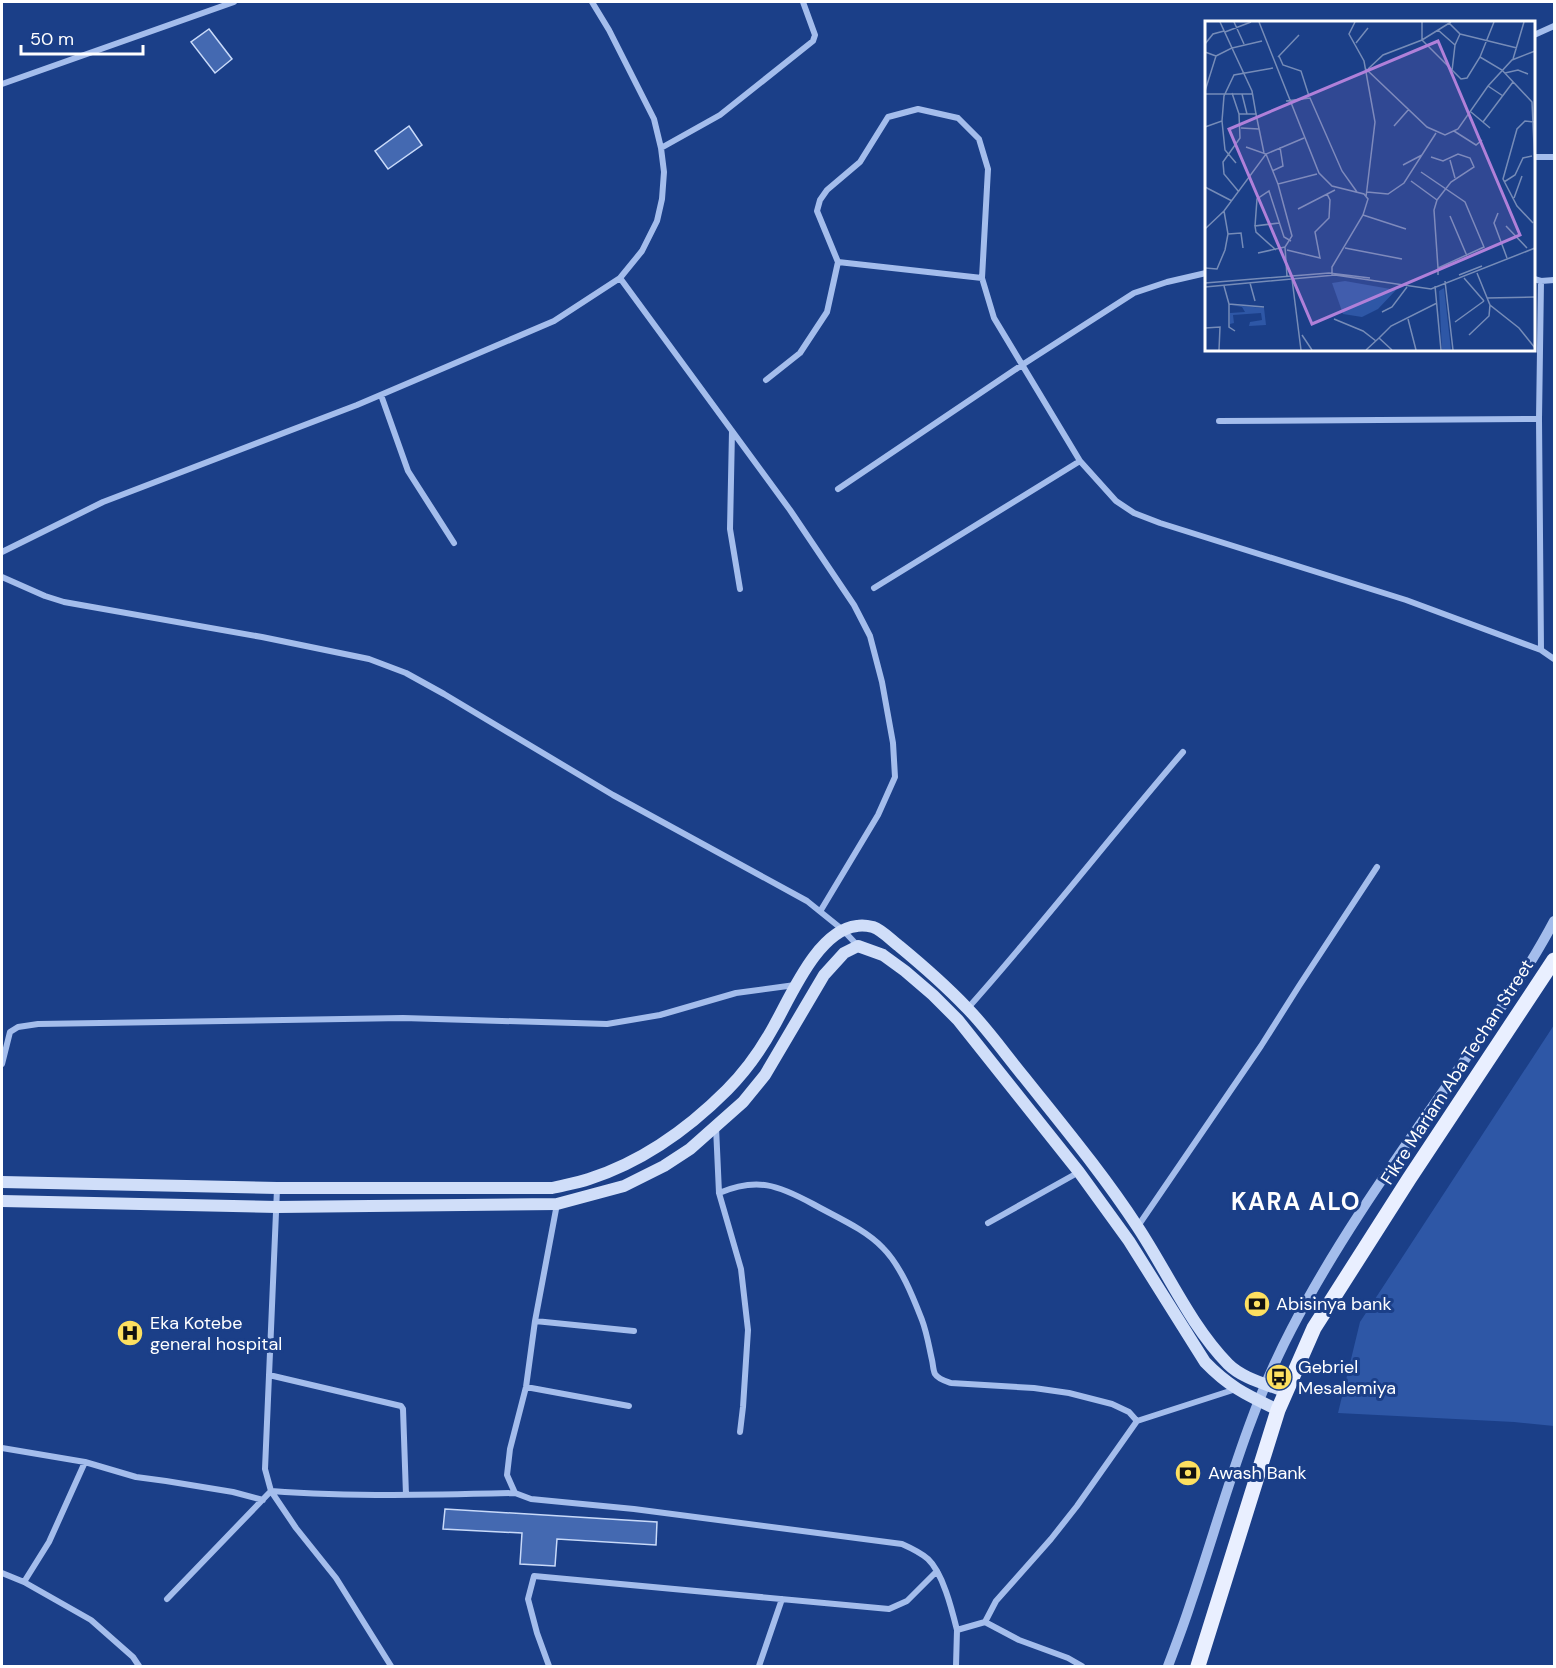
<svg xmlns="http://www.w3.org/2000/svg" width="1556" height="1668" font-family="'DM Sans',sans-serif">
<rect width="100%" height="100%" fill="#1b3f88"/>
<path fill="#2e57a6" d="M1554,1025V1426L1514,1422L1338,1413L1360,1322Z"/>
<path fill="#4469b1" stroke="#c9daf9" stroke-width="1.5" d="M209,29L232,59L215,73L191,42Z
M409,126L422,145L388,169L375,151Z
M445,1509L657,1522L656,1545L557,1539L555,1566L520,1564L522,1533L443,1529Z"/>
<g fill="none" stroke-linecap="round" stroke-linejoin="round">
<path stroke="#a4bdec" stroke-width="6" d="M1534,35L1554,26
M2,84L234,2
M661,148L720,115L813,41L815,35L803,2
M1534,157H1554
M838,262L982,278
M620,278L790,510L854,605L870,636L882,682L893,743L895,777L878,815L821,910
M1534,279L1541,281L1539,419L1541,650L1554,659
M1541,281L1554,280
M766,380L800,353L827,312L838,262L817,211L820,200L827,190L860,162L888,117L918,109L958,118L979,139L988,169L982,278L994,318L1080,461
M381,395L408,471L454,543
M1219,421L1539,419
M732,431L730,529L740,589
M838,489L1022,365L1134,293L1167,282L1206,273
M2,552L103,502L357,405L554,321L620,278L642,251L657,221L662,199L664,172L661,148L654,119L609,30L592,2
M2,577L45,596L64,602L262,637L369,659L406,673L444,694L613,795L807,901L843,930L858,946
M874,588L1080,461L1116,501L1134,513L1160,523L1406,600L1541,650
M968,1008C1042,925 1110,837 1183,752
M2,1064L10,1032L18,1027L38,1024L403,1018L607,1024L660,1015L736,993L795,985
M716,1127L719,1193L741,1269L748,1330L743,1407L740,1432
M277,1189L265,1469L271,1491L296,1528L336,1578L391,1666
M719,1193C757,1177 778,1185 813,1204C836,1217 865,1229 883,1248C901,1266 913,1297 922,1320C927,1333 929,1347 932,1360C933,1364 933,1370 935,1374C938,1379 945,1381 951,1383L1034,1388L1069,1393L1112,1404L1129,1412L1137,1421L1077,1506L1051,1539L996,1601L985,1622
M557,1204L535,1321L526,1387L510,1449L507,1475L515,1493L531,1499L634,1509L902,1544C911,1548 920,1552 928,1559C943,1573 952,1610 957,1630L985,1622L1019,1640L1068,1658L1082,1666
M988,1223L1079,1172
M1138,1226L1261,1046L1299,986L1377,867
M535,1321L634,1331
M269,1375L401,1406L403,1409L406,1495
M526,1387L629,1406
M1137,1421L1236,1389
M2,1448L85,1462L136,1477L166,1481L233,1492L263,1500
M2,1573L24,1582L91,1620L133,1657L139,1666
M24,1582L49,1542L85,1462
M167,1599L271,1491C352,1497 434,1495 515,1493
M549,1666L537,1633L528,1599L534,1576L889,1609L907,1601L937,1571
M759,1666L782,1599
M956,1666L957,1630"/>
<path stroke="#a4bdec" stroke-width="10" d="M1168,1666C1176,1645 1184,1624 1191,1602C1222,1511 1246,1416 1291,1330C1337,1241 1396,1159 1453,1077C1488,1026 1525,976 1554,921"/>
<path stroke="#d0def9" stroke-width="12" d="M2,1182L277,1188H552C564,1185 577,1183 589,1179C642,1162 688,1129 727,1090C745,1072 762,1048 774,1026C791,996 818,930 857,926C861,925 869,926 873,927C882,930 891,940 899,946C922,965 945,985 966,1007C987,1028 1005,1054 1024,1077C1063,1126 1103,1174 1137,1226C1167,1271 1190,1325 1228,1364C1243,1379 1267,1384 1286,1392
M2,1201L277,1207L557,1204L624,1186L664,1166L690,1149L743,1102L765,1075L824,975L844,953L858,946L883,955L905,971L933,995L958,1020L1079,1172L1129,1241L1205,1362C1229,1387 1247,1395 1278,1410"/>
<path stroke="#e9efff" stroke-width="15" d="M1198,1666L1278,1410L1314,1328L1409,1179L1554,960"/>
</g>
<defs>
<symbol id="bank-disc" viewBox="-11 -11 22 22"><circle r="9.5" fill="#fde060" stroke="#1b3f88"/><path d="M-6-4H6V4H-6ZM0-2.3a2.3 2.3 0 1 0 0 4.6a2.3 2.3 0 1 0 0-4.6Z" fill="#111"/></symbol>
<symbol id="hospital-disc" viewBox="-11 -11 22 22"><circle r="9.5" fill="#fde060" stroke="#1b3f88"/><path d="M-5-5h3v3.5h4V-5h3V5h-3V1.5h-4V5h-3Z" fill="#111"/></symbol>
<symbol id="bus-disc" viewBox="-11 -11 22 22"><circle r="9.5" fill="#fde060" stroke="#1b3f88"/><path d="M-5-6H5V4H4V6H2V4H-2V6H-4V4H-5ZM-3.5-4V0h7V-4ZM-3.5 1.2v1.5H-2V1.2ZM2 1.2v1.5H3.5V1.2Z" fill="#111"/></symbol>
</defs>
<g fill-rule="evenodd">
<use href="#bank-disc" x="1242" y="1289" width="30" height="30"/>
<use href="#hospital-disc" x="115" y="1318" width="30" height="30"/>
<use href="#bus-disc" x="1264" y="1362" width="30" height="30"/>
<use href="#bank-disc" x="1173" y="1458" width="30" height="30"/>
</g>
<g text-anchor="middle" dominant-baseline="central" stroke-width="6" stroke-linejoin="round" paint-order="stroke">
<g font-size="18" fill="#fff" stroke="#1b3f88">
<text transform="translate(1457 1072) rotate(-57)">Fikre Mariam Aba Techan Street</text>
</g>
<g font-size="18" fill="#fff" stroke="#1b3f88" text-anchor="start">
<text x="1276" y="1304">Abisinya bank</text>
<text x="150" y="1323">Eka Kotebe<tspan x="150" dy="21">general hospital</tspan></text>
<text x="1298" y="1367">Gebriel<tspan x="1298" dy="21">Mesalemiya</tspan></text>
<text x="1208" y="1473">Awash Bank</text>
</g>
<g font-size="24" font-weight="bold" letter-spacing="1.5" fill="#fff" stroke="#1b3f88">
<text x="1296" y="1201">KARA ALO</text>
</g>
</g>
<g transform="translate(1205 21)">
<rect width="330" height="330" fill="#1b3f88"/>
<path d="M140,260L191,269L173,288L157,296L138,293L127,262ZM239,267L246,329H237L234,270ZM26,284L59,287L61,304L44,305L45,301L57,299L56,292L28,294L29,302L25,303V292L40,291L37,286Z" fill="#2e57a6"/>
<path fill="none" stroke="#768cb8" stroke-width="1.5" d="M29,1L39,23M54,1L114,152L127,165L159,173L163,178L158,194L127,246V255M150,1L144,13L159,40L170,101L161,176M217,1V19L256,58L262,57L275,36L289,1M244,2L255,13L250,24M233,9L250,24L247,50M20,11L46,1M255,13L312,27M151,22L163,7M0,23L8,13L19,10M0,31L11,35L0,70M11,35L27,27L15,1M74,35L78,44L96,50L104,75M73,36L94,14M275,36L297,49L327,81L330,145M308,38L319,1M161,48L222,106L240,114L253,108L283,65L307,39L330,30M163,48L178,34L217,19L246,1M300,52L313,49L323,53M283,65L298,75M27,72L34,93M0,73H48M37,73L42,93M81,80L105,77L137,150L152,171M266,91L285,107M51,93L59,132M17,100L20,129L31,142M278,101L308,61M189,105L204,88M0,106L17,100L19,75L29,54L68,47M36,107L54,108M249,110L271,124L277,119M41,126L61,133L73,163M226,136L238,140L253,133L265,137L269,146L246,161L232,179M245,139L250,157M198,144L217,134M67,150L78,145L75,126M216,151L260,181L279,226L233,247V254M206,160L232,179L229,189L233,247M299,161L310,154L318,137L327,135M0,166L27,180M34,171L19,153L18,141L35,117L34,93H51L47,70L27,27L57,20M162,171L183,173L199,162L231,112M309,177L317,155M93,188L130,169M293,192L289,202L302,237M158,194L201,208M245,195L262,235M328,202L312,185L298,158L312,108L320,100L329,101M50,205L52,178L64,170L79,216L86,220M301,205L322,227M0,208L19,190L61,133L99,117M23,213L36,212L38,227M140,227L197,238M71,229L51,211L50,205L74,202M82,229L115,237L110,211L124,197L125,179L122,173M53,232L80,226M0,247L12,248L20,229L23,213L19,190M272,252L285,284L314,307L330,327M254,254L277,245M82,255L80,226L87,215L73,163L112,153M259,257L279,280M87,258L96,329M240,260L248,329M0,262L124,252L165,257M45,262L50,280M19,265L24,283L59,286M230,265L236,329M0,266L130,254L226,268L330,227M282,277L330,276M24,283V306L30,310M177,291L187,286L202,266M129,298L158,310L171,320M203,298L211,329M250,301L279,280M0,307L15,306L14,329M97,314L107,329M264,314L284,295L285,284M174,317L186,305L232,282M161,329L174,317L187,329"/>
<path fill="#b080d9" fill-opacity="0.15" stroke="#b080d9" stroke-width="3" d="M233,20L315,214L107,303L24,108Z"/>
<rect width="330" height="330" fill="none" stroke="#fff" stroke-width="3"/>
</g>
<rect width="1556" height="1668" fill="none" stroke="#ffffff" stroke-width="6"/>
<path d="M21 45v9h122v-9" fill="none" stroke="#ffffff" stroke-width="3"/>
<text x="30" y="45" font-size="18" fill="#ffffff" stroke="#1b3f88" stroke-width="4.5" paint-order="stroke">50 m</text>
</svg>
